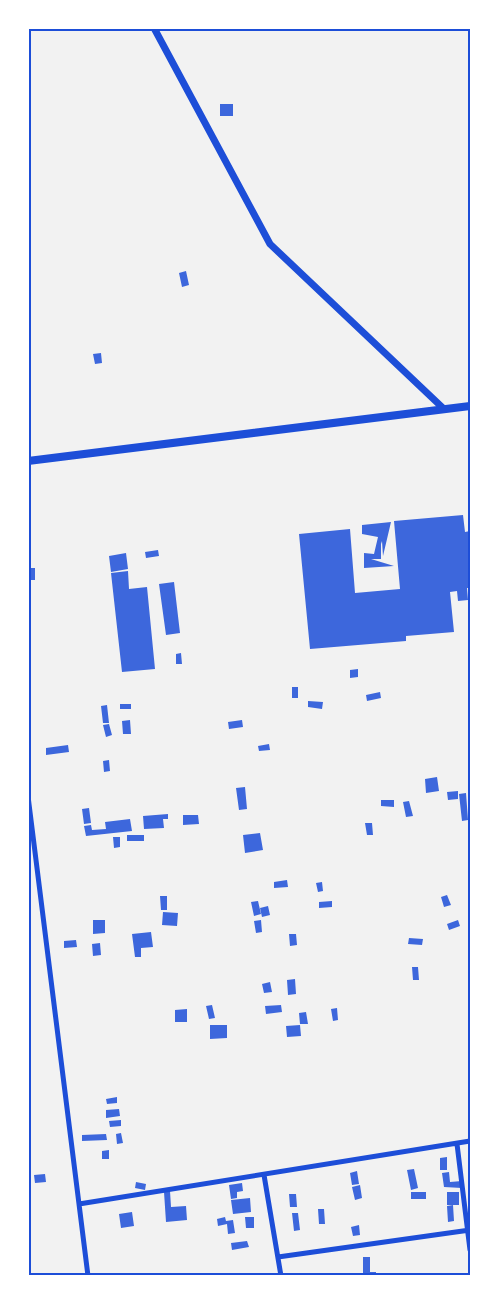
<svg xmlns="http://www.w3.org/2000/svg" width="499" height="1304" font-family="Signika,sans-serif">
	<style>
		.building { fill: #3d67dc }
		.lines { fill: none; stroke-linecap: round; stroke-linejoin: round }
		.minor { stroke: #1d4ed8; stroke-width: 5 }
		.tertiary { stroke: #1d4ed8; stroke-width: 7 }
		.trunk { stroke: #1d4ed8; stroke-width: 8 }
		.neatline { fill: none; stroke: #1d4ed8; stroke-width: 2 }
	</style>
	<rect width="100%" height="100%" fill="#f2f2f2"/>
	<path class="building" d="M220,104H233V116H220Z
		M186,271L189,285L182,287L179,273Z
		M101,353L102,363L95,364L93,354Z
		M463,515L465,532L470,531V588H467L468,600L458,601L457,591L450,592L454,632L406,636V641L310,649L299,534L350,529L355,593L400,589L394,521Z
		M391,522L383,556L382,541L381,544V559H371L394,566L364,568V553L374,554L378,537L362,534V525Z
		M158,550L159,556L146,558L145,552Z
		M126,553L128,569L111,572L109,556Z
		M28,568H35V580H28Z
		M128,571L129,589L147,587L155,669L122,672L111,573Z
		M174,582L180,633L166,635L159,584Z
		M181,653L182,664H176V654Z
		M358,669V677L350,678V670Z
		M292,687H298V698H292Z
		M380,692L381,698L367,701L366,695Z
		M308,701L323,702L322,709L308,707Z
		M120,704H131V709H120Z
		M107,705L109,723H103L101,706Z
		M130,720L131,734H123L122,721Z
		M242,720L243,727L229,729L228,722Z
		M109,724L112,735L106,737L103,725Z
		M269,744L270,750L259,751L258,746Z
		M68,745L69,752L46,755V748Z
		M109,760L110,771L104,772L103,761Z
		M437,777L439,791L426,793L425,779Z
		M245,787L247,809L239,810L236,788Z
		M458,791V799L448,800L447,792Z
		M466,793L468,820L462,821L459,794Z
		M381,800H394V807L381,806Z
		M409,801L413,816L406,817L403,802Z
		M89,808L91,823L84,824L82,809Z
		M168,814V819H163L164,828L144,829L143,816Z
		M183,815H198L199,824L183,825Z
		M130,819L132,831L86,836L84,826L91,825L92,830L106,829L105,822Z
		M365,823H372L373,835H367Z
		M260,833L263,850L245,853L243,835Z
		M127,835H144V841H127Z
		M113,837H120V847L114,848Z
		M287,880L288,887L274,888V882Z
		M322,882L323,891L318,892L316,883Z
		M447,895L451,905L444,907L441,897Z
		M160,896H167V910H161Z
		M258,901L261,914L254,916L251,902Z
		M332,901V907L319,908V902Z
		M268,906L270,915L262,917L260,908Z
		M163,912L178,913L177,926L162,925Z
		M93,920H105V933L93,934Z
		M261,920L262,932L256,933L254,921Z
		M458,920L460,926L449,930L447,924Z
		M151,932L153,947L141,948V957H135L132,934Z
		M289,934H296L297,945L290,946Z
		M409,938L423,939L422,945L408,944Z
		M76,940L77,947L64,948V941Z
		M100,943L101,955L93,956L92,944Z
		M412,967H418L419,980H413Z
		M295,979L296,994L288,995L287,980Z
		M270,982L272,992L264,993L262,984Z
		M212,1005L215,1018L209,1019L206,1006Z
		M281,1005L282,1012L266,1014L265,1006Z
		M337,1008L338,1020L333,1021L331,1009Z
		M187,1009V1022H175V1010Z
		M306,1012L308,1024H300L299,1013Z
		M210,1025H227V1038L210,1039Z
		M300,1025L301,1036L287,1037L286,1026Z
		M117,1097V1103L107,1104L106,1099Z
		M119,1109L120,1116L106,1118V1110Z
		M121,1120V1126L110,1127L109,1121Z
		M121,1133L123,1143L117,1144L116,1134Z
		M106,1134L107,1140L82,1141V1135Z
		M109,1150V1159H102V1151Z
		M447,1157V1170H440V1158Z
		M414,1169L418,1188L411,1190L407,1170Z
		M357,1171L359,1184L352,1185L350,1173Z
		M449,1172L450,1182L462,1181V1188L444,1187L442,1173Z
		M45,1174L46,1182L35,1183L34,1175Z
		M136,1182L146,1184L145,1190L135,1188Z
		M242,1183L243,1191L237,1192V1198L231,1199L229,1185Z
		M360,1185L362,1198L355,1200L352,1187Z
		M170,1191L171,1207L186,1206L187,1220L166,1222L164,1192Z
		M411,1192H426V1199H411Z
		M447,1192H459V1205H447Z
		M289,1194H296L297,1207H290Z
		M250,1198L251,1212L233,1214L231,1200Z
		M453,1205L454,1221L448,1222L447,1206Z
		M318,1209H324L325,1224H319Z
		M132,1212L134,1226L121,1228L119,1214Z
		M292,1213H298L300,1230L294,1231Z
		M225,1217L226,1221L233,1220L235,1233L228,1234L227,1224L218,1226L217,1219Z
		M245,1217H254V1228H246Z
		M359,1225L360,1235L353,1236L351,1227Z
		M247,1241L249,1247L232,1250L231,1243Z
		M363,1257H370V1272H376V1276H363Z"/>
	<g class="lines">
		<path class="minor" d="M28,796L88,1276
			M457,1144L470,1250
			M264,1175L281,1276
			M79,1204L470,1141
			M278,1257L470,1230"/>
		<path class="tertiary" d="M154,28L270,244L444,409"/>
		<path class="trunk" d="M28,461L470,406"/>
	</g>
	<rect width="499" height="1304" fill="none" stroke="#ffffff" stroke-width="60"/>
	<rect x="30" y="30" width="439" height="1244" class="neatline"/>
</svg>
